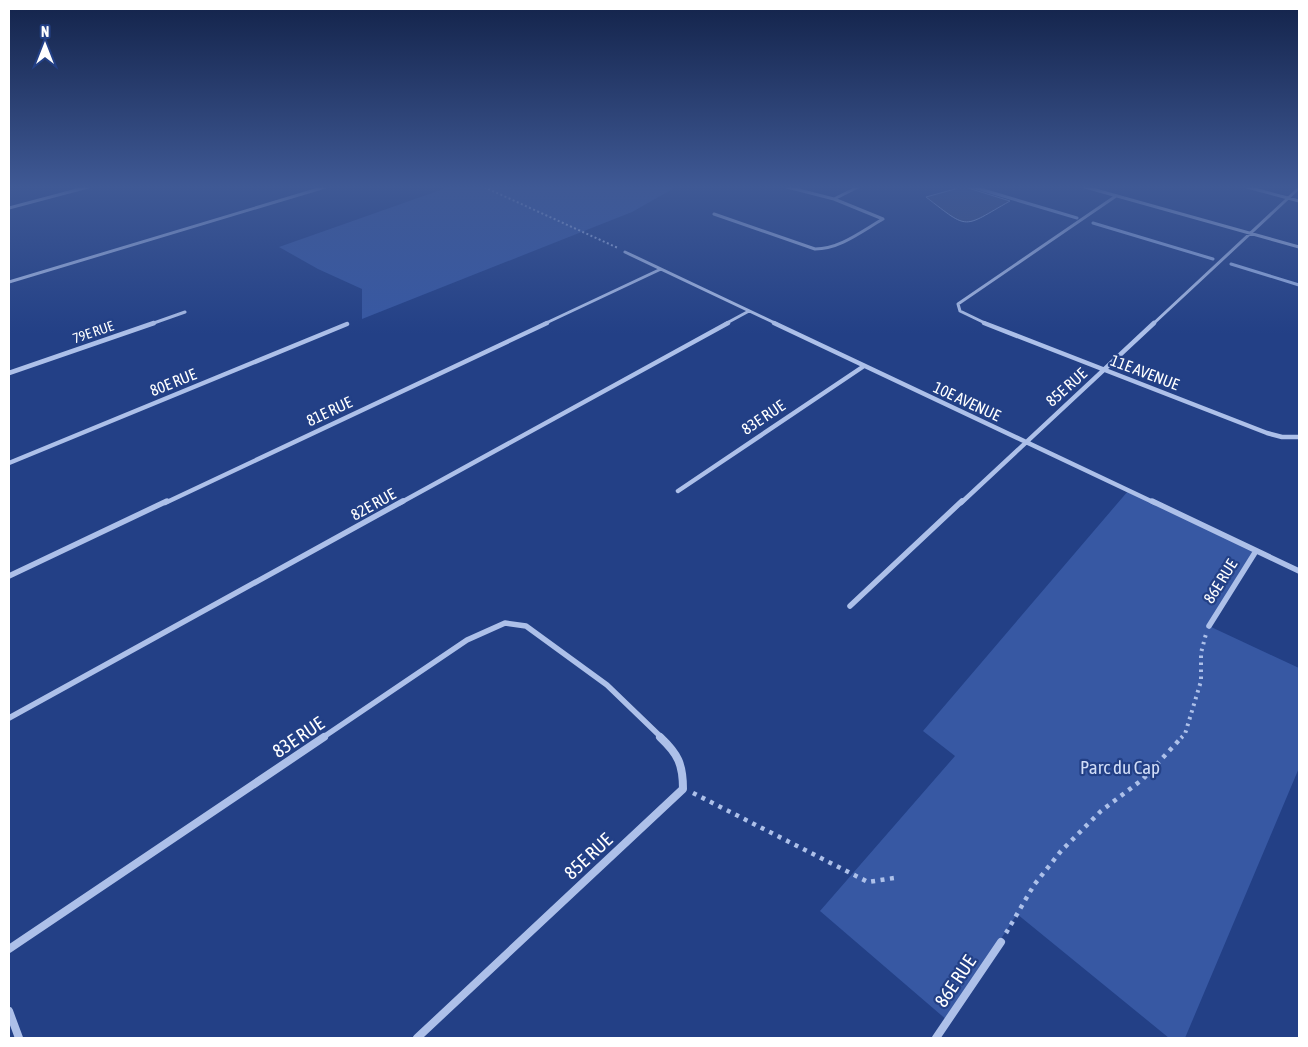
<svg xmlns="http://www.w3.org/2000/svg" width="1308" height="1047" font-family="'Asap Condensed',sans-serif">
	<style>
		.green { fill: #3758a3 }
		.water { fill: #3b5084; stroke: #a1b9ea }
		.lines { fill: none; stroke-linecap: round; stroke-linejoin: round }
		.stream { stroke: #a1b9ea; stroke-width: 3 }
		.path-far2 { stroke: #adc0e9; stroke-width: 2; stroke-dasharray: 2 2.5; stroke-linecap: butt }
		.path-far1 { stroke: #adc0e9; stroke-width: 4; stroke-dasharray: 2.5 4.5; stroke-linecap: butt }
		.path { stroke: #adc0e9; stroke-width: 4.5; stroke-dasharray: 4 5.5; stroke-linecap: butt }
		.street-far3 { stroke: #adc0e9; stroke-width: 3 }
		.street-far2 { stroke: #adc0e9; stroke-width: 4.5 }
		.street-far1 { stroke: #adc0e9; stroke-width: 5.5 }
		.street { stroke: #adc0e9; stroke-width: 8 }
		.labels { text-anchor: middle; stroke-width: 4.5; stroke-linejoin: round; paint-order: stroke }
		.far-street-label { font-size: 14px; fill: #fff; stroke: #234086 }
		.street-label { font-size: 16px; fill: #fff; stroke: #234086 }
		.near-street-label { font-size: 19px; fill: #fff; stroke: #234086 }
		.near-park-label { font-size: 19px; fill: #d1ddf7; stroke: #234086 }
	</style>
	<rect width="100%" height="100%" fill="#234086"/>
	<path class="green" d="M449,187H676L632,212L362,319V289L318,269L279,247Z
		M1128,491L1256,551L1209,626L1299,668V768L1185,1038H1169L1017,914L948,1021L820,911L955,756L923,731Z"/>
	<path class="water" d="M953,187H965L1010,201C962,228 970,231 926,197L955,189Z"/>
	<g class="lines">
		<path class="stream" d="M973,187L1077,218
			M1093,223L1213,259
			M1231,264L1299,285"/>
		<path class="path-far2" d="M484,187L618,248"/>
		<path class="path-far1" d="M1181,738L1185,734L1201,681V653L1206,634"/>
		<path class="path" d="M693,793L868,882L894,878
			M1006,933L1034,885L1061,851L1101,811L1143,779L1182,737"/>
		<path class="street-far3" d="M1085,187L1299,247
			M1247,187L1299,201
			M834,199L858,187
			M9,208L88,187
			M714,214L815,249C840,249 862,231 883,219L834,199L787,187
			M625,252L777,324
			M9,282L325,187
			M151,324L185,312
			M544,324L661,269
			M725,324L749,311
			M987,324L960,311L958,304L1116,196
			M1153,324L1299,188"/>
		<path class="street-far2" d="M774,323L1155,503
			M984,323L1267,433L1282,437H1299
			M9,373L154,323
			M9,463L347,324
			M678,491L864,366
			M165,503L547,323
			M400,503L728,323
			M961,503L1154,323"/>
		<path class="street-far1" d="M1152,501L1299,571
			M9,576L167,501
			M850,606L962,501
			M1209,626L1256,551
			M9,718L403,501
			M322,738L467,640L505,623L526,626L607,685L662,738"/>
		<path class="street" d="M9,949L324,737
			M9,1011L19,1038
			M417,1038L683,789C683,764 678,754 660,737
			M936,1038L1001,942"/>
	</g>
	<linearGradient id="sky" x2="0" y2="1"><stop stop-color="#13234a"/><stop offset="0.56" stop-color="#3f5995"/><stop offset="1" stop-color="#3f5995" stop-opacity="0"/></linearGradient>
	<rect width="1308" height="334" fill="url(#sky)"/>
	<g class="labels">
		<g class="far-street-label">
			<text transform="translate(93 332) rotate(-19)" y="5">79E RUE</text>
		</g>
		<g class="street-label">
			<text transform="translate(1145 372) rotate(21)" y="6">11E AVENUE</text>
			<text transform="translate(173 382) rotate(-22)" y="6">80E RUE</text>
			<text transform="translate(1066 387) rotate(-42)" y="6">85E RUE</text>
			<text transform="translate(967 401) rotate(25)" y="6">10E AVENUE</text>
			<text transform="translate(329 411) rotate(-25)" y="6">81E RUE</text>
			<text transform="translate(763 417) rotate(-34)" y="6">83E RUE</text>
			<text transform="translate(373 504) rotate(-29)" y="6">82E RUE</text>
			<text transform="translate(1220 581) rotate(-58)" y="6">86E RUE</text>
		</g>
		<g class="near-street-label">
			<text transform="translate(298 737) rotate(-34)" y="7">83E RUE</text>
			<text transform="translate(588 856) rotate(-43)" y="7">85E RUE</text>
			<text transform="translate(955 981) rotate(-56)" y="7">86E RUE</text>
		</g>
		<g class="near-park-label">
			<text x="1120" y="774">Parc du Cap</text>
		</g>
	</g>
	<rect width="1308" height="1047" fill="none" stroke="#ffffff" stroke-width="20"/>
	<g transform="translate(45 45)" stroke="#234086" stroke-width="4" paint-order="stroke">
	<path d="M0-4L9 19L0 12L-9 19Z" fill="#ffffff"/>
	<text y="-8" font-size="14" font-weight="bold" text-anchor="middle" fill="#ffffff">N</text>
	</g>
</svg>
